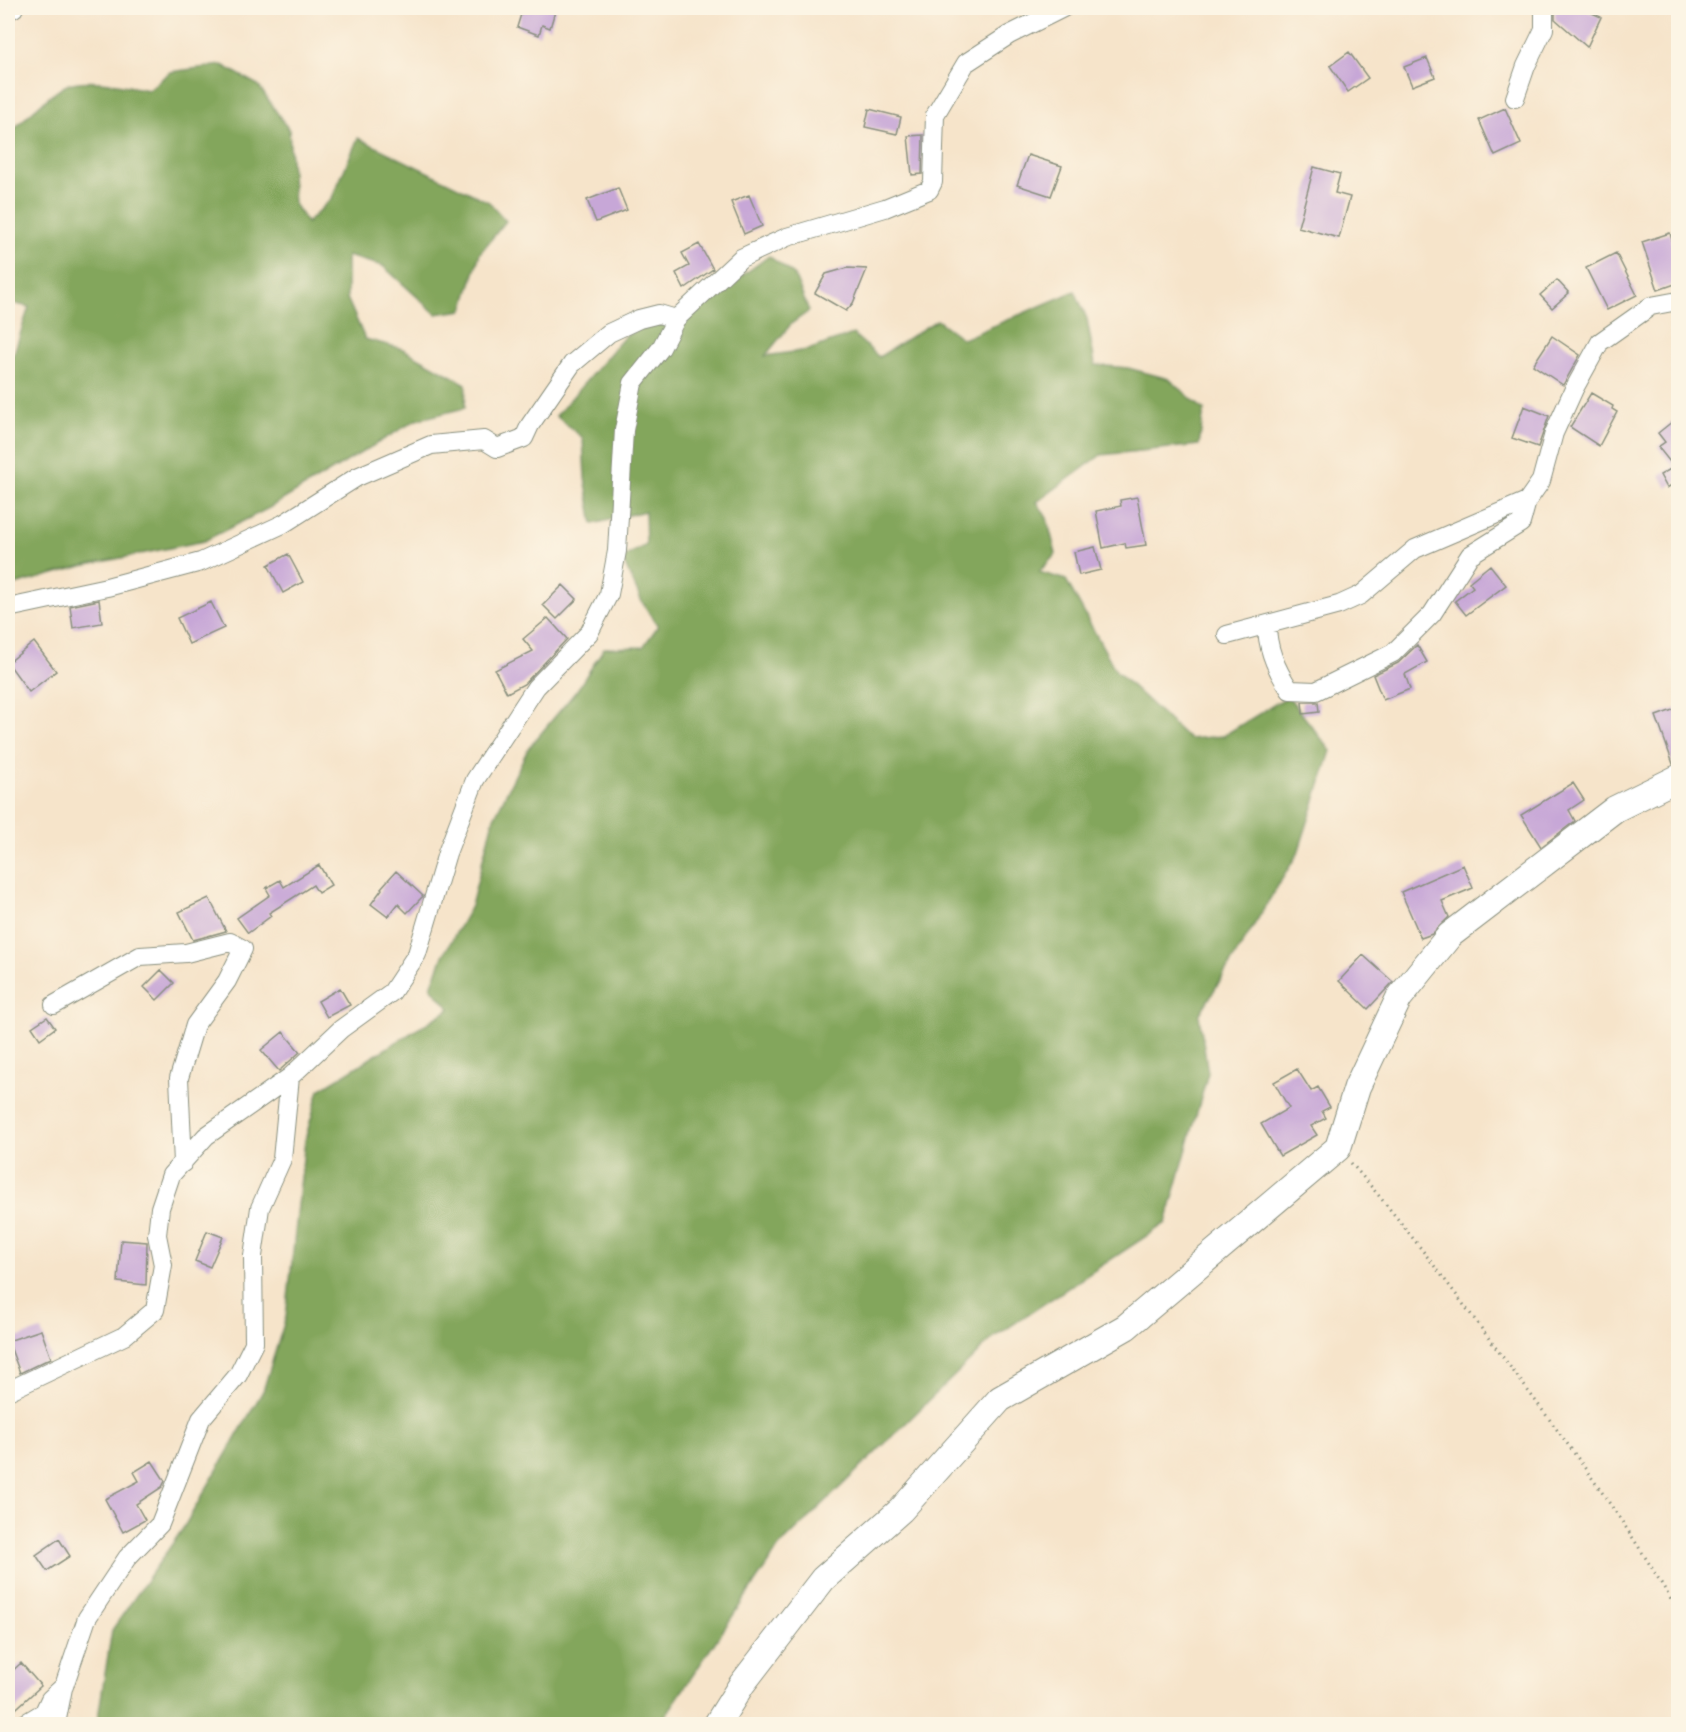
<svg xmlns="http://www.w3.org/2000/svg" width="1686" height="1732" font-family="Caveat,sans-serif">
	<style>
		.forest { fill: #83a65b; stroke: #517248; stroke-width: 1.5 }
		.building { fill: #c7a7d7 }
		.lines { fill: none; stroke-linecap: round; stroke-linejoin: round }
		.street-casing { stroke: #8a907f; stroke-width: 20 }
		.secondary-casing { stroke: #8a907f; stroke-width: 28 }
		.path { stroke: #8a907f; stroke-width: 3; stroke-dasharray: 1.5 4.5; stroke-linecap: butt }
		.street { stroke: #fff; stroke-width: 18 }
		.secondary { stroke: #fff; stroke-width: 26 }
	</style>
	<rect width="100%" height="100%" fill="#fcf5e5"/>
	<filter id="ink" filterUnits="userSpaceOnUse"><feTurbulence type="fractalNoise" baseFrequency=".0167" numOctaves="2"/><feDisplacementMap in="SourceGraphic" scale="12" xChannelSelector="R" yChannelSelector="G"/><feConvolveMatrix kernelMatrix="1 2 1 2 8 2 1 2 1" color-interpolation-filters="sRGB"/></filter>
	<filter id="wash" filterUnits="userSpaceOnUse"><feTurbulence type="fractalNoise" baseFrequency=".008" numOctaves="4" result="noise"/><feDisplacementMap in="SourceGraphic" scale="24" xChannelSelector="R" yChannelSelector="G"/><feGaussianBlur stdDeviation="1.35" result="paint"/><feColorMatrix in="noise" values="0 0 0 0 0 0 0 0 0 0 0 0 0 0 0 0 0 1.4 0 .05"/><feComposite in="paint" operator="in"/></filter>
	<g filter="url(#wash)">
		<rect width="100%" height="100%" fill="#f6e4ca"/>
		<path class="forest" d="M222,65L258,85L289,130L294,204L307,223L332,198L358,138L489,202L506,221L480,253L463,310L436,314L383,266L347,256V298L365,339L403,349L466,384L465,408L416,420L269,508L204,541L82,566L8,587V365L15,350L29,307L8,302V135C22,121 51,92 69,84C87,77 129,86 148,90L170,72Z
			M769,256L794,275L809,311L791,324L765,356L808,350L853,334L879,357L937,320L963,339L1075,291L1087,319L1095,365L1128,368L1169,379L1204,410L1199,445L1101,455L1037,502L1047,518L1056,554L1039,572L1066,580L1116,671L1189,739L1223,736L1288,696L1331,751L1298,853L1199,1015L1208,1073L1166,1223L994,1337L779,1547L660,1724H97L112,1630L184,1527L263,1391L286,1317L305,1140L319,1090L450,1009L431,987L443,956L471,906L493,820L528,749L577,690L604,648L643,647L658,626L642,602L622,558L646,545L645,511L593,524L585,478L583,438L556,416L625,336L655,320L676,333L690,314Z"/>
		<g id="blocks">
			<path class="building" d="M523,8H556L550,28L542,25L539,35L517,27Z
				M1555,8H1581L1601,17L1587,47L1555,19Z
				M1349,52L1368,78L1348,92L1330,66Z
				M1427,58L1435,77L1412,86L1404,67Z
				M1505,108L1521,144L1495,156L1479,120Z
				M869,109L901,117L897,134L865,127Z
				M923,135L922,174L912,175L908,136Z
				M1028,155L1062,166L1051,196L1017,185Z
				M1314,167L1340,174L1335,193L1350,197L1339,238L1298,227Z
				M618,188L627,210L596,222L587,200Z
				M749,195L762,226L744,234L731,202Z
				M1670,233L1678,260V283L1658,290L1642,242Z
				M699,244L713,269L684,289L676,273L689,266L682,253Z
				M1616,253L1637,295L1607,310L1586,268Z
				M847,268L867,269L853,303L846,311L815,293L826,274Z
				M1557,280L1569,293L1552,308L1540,295Z
				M1552,336L1580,355L1563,385L1533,365Z
				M1591,393L1613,406L1612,409L1617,412L1599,446L1570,427Z
				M1524,406L1549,416L1538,447L1512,438Z
				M1678,417V481L1667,488L1660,475L1674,467L1658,447L1665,442L1658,433Z
				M1137,497L1146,545L1126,548L1125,543L1103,548L1096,511L1121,506L1120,500Z
				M1095,547L1101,570L1079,575L1074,552Z
				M288,554L303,582L283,593L268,565Z
				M1490,565L1506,585L1466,615L1455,601L1473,587L1469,582Z
				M563,585L577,599L557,619L543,605Z
				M99,600L102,623L73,628L70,606Z
				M211,602L224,628L189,644L177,618Z
				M548,618L567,639L524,684L507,693L495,670L533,651L523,639Z
				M34,642L56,671L29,692L8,663Z
				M1417,645L1427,662L1405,674L1410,689L1383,700L1373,675L1398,663Z
				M1302,702H1318L1319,712L1303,714Z
				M1678,708V763L1673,764L1656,716Z
				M1573,783L1584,800L1569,810L1575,821L1541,847L1521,815Z
				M319,865L331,885L318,893L313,885L269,913L271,916L248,933L237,918L270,895L266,888L280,880L284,887Z
				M1463,865L1473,888L1442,901L1449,917L1432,934L1421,938L1401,892Z
				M396,871L423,896L407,913L398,904L388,917L371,904L382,889L381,888Z
				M209,898L226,931L193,940L179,912Z
				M1363,955L1393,982L1368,1009L1339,981Z
				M161,970L174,983L157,1000L144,987Z
				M340,988L350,1005L327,1017L318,1001Z
				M47,1017L55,1028L40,1039L32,1027Z
				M283,1032L300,1052L279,1071L261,1050Z
				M1297,1069L1311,1091L1318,1087L1330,1107L1322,1111L1326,1118L1311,1126L1317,1135L1280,1156L1261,1124L1289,1108L1274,1082Z
				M207,1231L223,1237L210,1267L195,1261Z
				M121,1240L147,1242L146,1285L118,1282Z
				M41,1330L51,1358L20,1373L8,1341Z
				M152,1461L165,1481L162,1487L136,1504L145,1520L123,1532L105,1499L139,1481L134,1472Z
				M59,1539L70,1556L47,1571L36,1555Z
				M21,1663L41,1686L8,1716V1675Z"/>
		</g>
	</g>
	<g filter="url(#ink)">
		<use href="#blocks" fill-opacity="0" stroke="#8a907f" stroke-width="1.5"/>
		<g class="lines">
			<defs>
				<path id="street" d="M8,11L14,8
					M1515,98L1526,66L1544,29V8
					M8,608L107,587L201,562L283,524L357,477L431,445L484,440L497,448L524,438L530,425L572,364L609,333L639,319L659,314L676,319
					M1267,625C1267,649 1277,671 1290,690L1316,691L1393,653L1432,614L1470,555L1521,523L1527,501
					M1227,635L1339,605L1361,595L1415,549L1527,501L1541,481L1554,433L1574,389L1600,342L1651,306L1678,301
					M54,1005L140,956L186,953L230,942L243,949L227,981L195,1025L179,1078L183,1163
					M8,1391L124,1336L155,1310L163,1265L157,1235L160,1208L171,1175L206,1136L290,1077
					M24,1724L44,1712L50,1699L64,1686L87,1618L127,1558L160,1524L201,1419L238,1375L254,1343L253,1256L260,1208L282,1159L290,1077L341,1029L392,992L417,954L447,853L475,780L536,687L589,633L609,594L617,551L624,430L633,383L661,348L676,319L741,258L787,237L885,208L929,190L933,182L935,115L966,63L1009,35L1063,8
					M56,1724L63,1688"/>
				<path id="secondary" d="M717,1724L742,1684L823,1579L901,1510L1000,1399L1126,1327L1338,1148L1357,1087L1399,998L1450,935L1615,809L1678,778"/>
			</defs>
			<use href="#street" class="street-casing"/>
			<use href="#secondary" class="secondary-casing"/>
			<path class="path" d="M1351,1163C1407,1227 1457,1296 1508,1364C1568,1444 1629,1525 1678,1612"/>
			<use href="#street" class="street"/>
			<use href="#secondary" class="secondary"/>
		</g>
	</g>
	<rect width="1686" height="1732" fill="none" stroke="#fcf5e5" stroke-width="30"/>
</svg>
